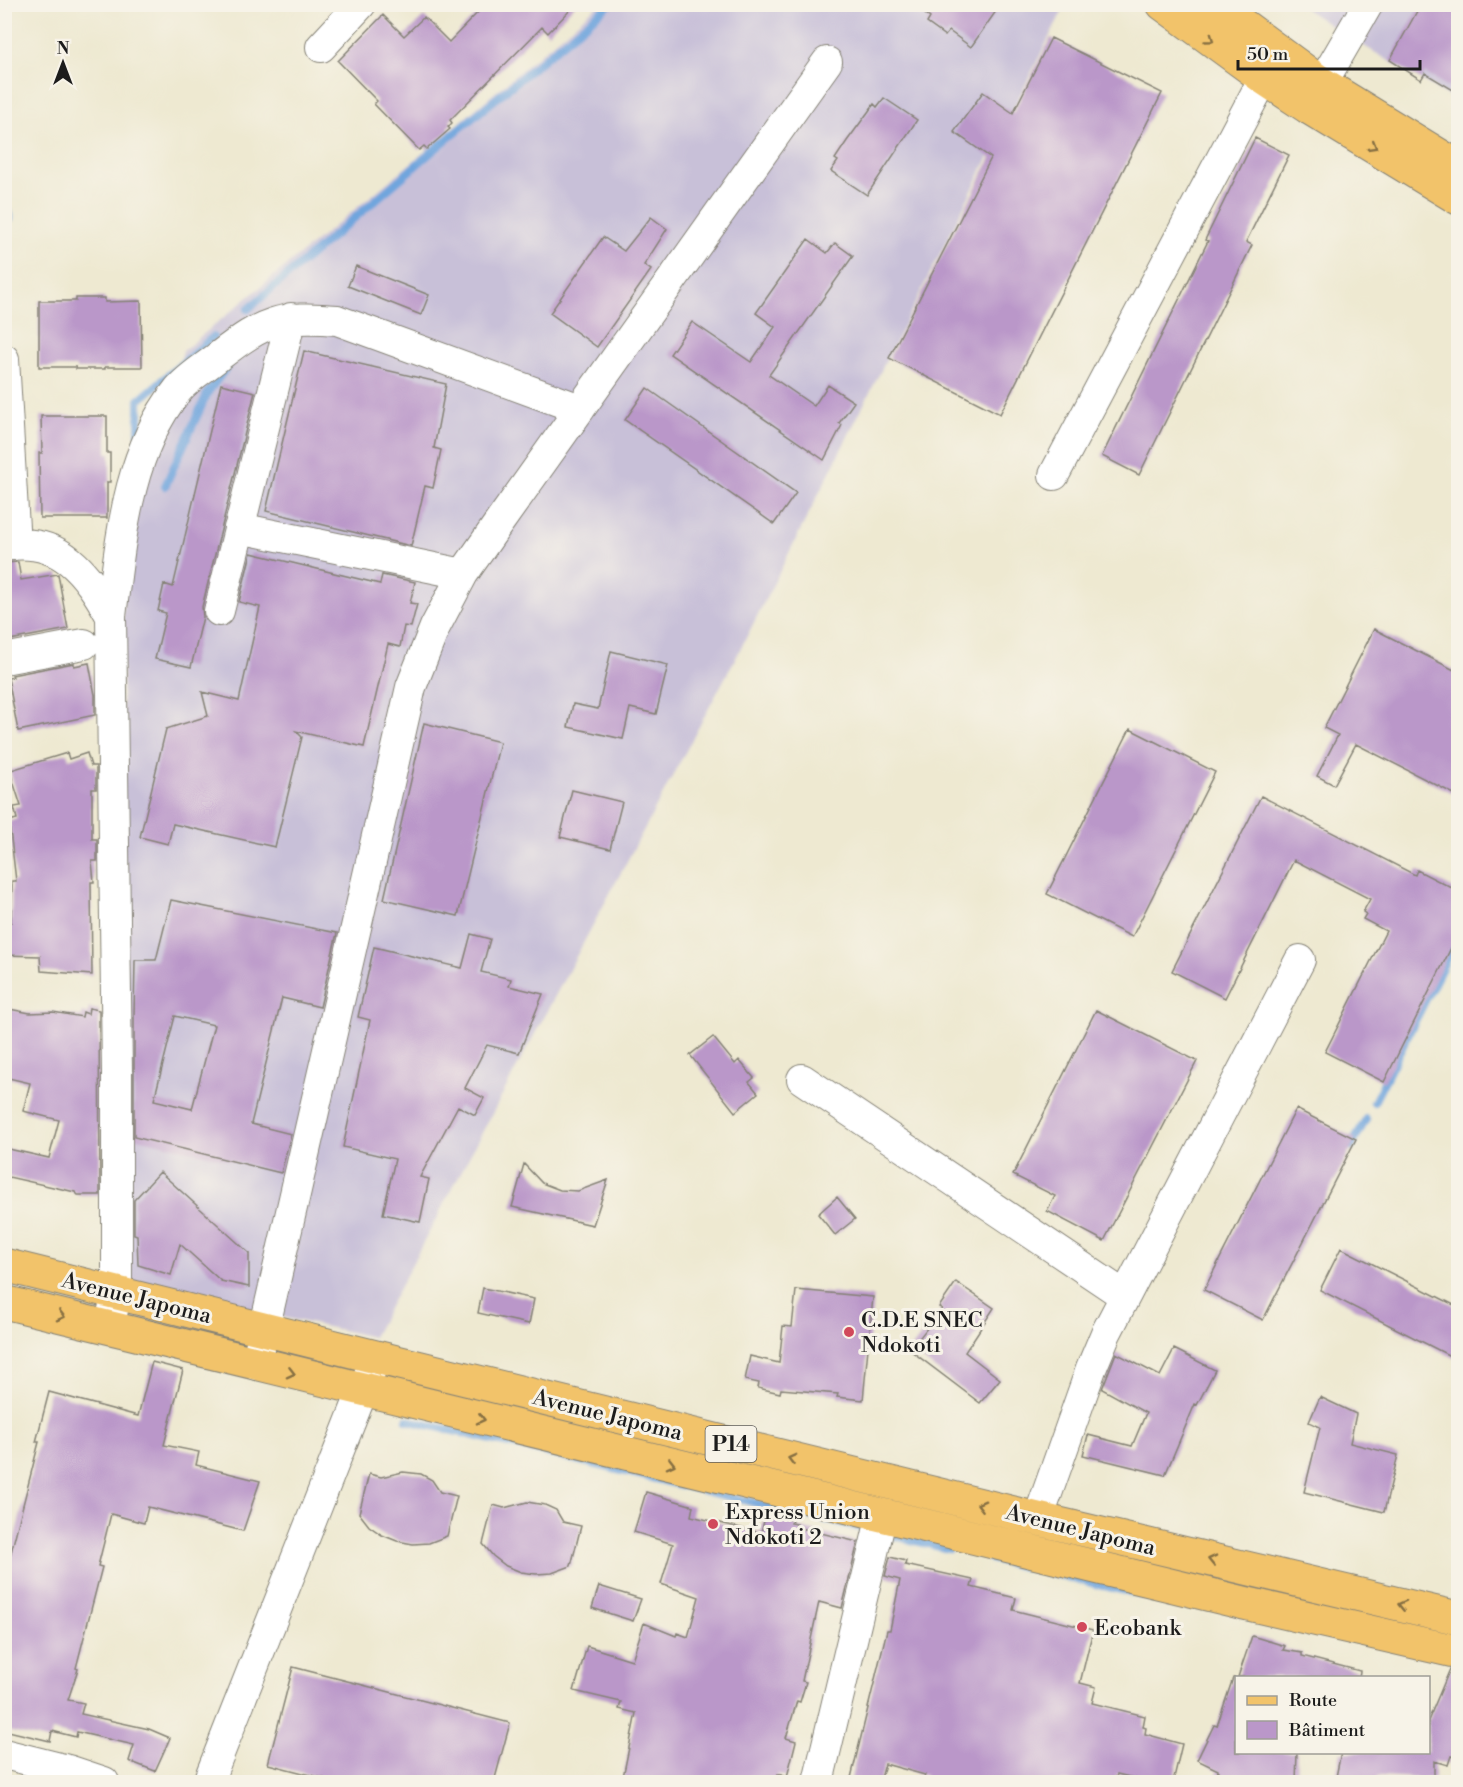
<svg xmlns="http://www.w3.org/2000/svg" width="1463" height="1787" font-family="'Libre Bodoni',serif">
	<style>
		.industrial { fill: #c8c0d8 }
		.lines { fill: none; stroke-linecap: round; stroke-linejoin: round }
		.stream { stroke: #70a5dd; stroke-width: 8 }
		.building { fill: #ba97c9; fill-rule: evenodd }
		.minor-casing { stroke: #858276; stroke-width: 32 }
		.major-casing { stroke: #858276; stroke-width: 35 }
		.minor { stroke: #fff; stroke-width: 30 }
		.major { stroke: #f2c36a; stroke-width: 33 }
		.oneway { stroke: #877043 }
		.poi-dot { fill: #d1495b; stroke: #f7f3e8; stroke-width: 2 }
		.labels { text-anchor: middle; stroke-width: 6; stroke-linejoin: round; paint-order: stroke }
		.shield { fill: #f7f3e8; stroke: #5e5c59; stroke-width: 1.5 }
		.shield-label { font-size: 21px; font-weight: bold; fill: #1c1c1c }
		.street-label { font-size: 22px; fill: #1c1c1c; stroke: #f7f3e8 }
		.poi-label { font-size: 22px; fill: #1c1c1c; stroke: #f7f3e8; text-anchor: start }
	</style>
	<rect width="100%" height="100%" fill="#f7f3e8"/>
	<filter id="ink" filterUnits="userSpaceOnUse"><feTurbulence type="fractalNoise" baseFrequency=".0167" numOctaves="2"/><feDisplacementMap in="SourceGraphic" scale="12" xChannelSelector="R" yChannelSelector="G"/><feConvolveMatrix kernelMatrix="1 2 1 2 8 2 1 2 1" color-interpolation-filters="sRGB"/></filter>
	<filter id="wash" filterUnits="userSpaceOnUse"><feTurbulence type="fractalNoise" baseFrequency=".008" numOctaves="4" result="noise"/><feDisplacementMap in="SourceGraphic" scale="24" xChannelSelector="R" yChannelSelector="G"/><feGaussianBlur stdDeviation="1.35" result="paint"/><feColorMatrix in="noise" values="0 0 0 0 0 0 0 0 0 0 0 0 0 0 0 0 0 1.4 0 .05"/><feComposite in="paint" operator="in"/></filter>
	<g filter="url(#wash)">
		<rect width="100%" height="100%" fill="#eee9d1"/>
		<path class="industrial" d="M1062,4L1065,6L742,646L373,1337L116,1281L124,543L183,351L446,134L598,5Z
			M1299,5H1458V102L1344,34Z"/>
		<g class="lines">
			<path class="stream" d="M4,202L10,219
				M248,309L434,150L610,4
				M139,433V400L213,337
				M165,486L208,392L226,368
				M1374,1102L1458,936
				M1351,1147L1366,1119
				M407,1420L870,1530
				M883,1533L949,1549
				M991,1559L1176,1603"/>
		</g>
		<g id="blocks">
			<path class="building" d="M486,4H576L548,33L542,27L450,120L452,123L448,127L450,129L427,149L424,146L419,150L374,104L377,101L338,61L383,15L404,36L424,17L449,42Z
				M912,4H1001L971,47L949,31L945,36L927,23L930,18Z
				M1421,4H1458V93L1425,73L1421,80L1390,60Z
				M1051,38L1162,93L1000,414L889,358L991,158L954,132L983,92L1013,113Z
				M884,98L917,120L867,195L831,171L838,161L835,159L847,141L874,104L877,107Z
				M1255,138L1289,155L1246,242L1252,245L1139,475L1102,456L1208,241L1205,240Z
				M651,217L667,229L644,265L651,270L597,347L550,313L603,237L624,251Z
				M808,239L827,253L835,243L853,256L769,375L814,406L828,385L854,402L839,423L842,425L824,460L670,354L692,322L751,362L775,327L756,313Z
				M356,266L429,295L421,315L348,286Z
				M76,298H105V302L141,301L142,367H105V369H76V367H39V301H76Z
				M304,351L446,384L434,448L441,450L433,488L425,486L411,546L266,511Z
				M221,384L255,392L202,607L203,617L191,667L155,659L166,613L158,611L164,584L173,587Z
				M647,388L796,493L774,524L625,420Z
				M41,416H107V453H110V482H107V518H40L39,453H42Z
				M251,553L380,584L382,575L415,582L410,603L417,604L411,627L404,626L400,647L388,644L364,747L296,731L302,737L275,847L173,824L168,844L140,837L166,729L208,716L202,692L239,701L260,607L239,602Z
				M18,562L21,580L58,574L68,629L4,641V563Z
				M1374,629L1458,672V796L1356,744L1334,785L1317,776L1338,735L1324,728Z
				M611,651L668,665L656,714L630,708L623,739L568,727L573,704L598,709Z
				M74,663V666L89,663L95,695V715L18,731L8,678L13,677L12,675Z
				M424,723L500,742L458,916L384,899Z
				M1130,729L1215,772L1132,937L1047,894Z
				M67,753L69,759L87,753L91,766H96V789H92V839H97V861H92L94,882H91L92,975L41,971L40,956L4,955V922H11L12,881H16L9,821L17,819L14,807L21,806L10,772L11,770Z
				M572,790L622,802L610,849L560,837Z
				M1261,796L1415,875L1417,870L1458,891V934L1384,1082L1325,1052L1386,931L1363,919L1366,914L1363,912L1370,899L1294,860L1225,998L1172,971Z
				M171,900L337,933L320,1007L282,998L251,1124L291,1134L281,1173L134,1137V1015L135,960H156ZM175,1016L214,1025L192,1109L154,1100Z
				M471,934L490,939L481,972L511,979L509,986L543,994L519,1053L487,1045L465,1088L484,1098L475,1115L458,1106L420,1177L429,1179L420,1222L383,1214L395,1159L343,1147L370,1020L358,1017L374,947L462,968Z
				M4,1008L30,1013L53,1012L82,1017L83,1012L88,1014L89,1008L99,1010L100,1195H78L75,1192L4,1176V1148L49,1158L59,1120L23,1111L30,1083L4,1077Z
				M1096,1010L1197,1061L1104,1241L1047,1211L1055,1196L1013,1175Z
				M713,1037L735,1064L739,1060L754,1078L749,1082L758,1093L735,1112L690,1055Z
				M1296,1109L1356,1139L1263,1320L1204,1290Z
				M524,1164L542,1183L560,1190L578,1191L608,1180L593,1225L512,1207Z
				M160,1172L249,1253V1287L221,1281L180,1244L171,1275L138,1265L137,1235L134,1234V1200Z
				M837,1197L855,1219L835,1235L818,1214Z
				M1341,1248L1458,1307V1360L1320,1290Z
				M956,1282L994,1308L965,1352L1000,1379L980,1403L910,1350L942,1309L939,1307Z
				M483,1288L534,1299L529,1324L478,1313Z
				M796,1290L873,1297L863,1400L837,1397L838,1394L781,1389L780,1393L758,1388L759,1383L745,1380L750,1356L779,1363L783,1326L792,1327Z
				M1174,1349L1215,1370L1197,1405L1195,1404L1165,1475L1083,1455L1088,1435L1132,1446L1146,1413L1102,1389L1116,1353L1160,1376Z
				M152,1362L183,1370L164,1445L199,1452L196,1465L260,1481L243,1531L148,1507L144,1523L111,1514L98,1566L102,1567L76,1668L78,1669L68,1700L84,1703L81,1714L149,1729L170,1738L155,1771L129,1761L134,1745L77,1732L76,1737L52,1731L50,1741L4,1730V1580L39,1442H36L49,1392L138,1416Z
				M1320,1397L1356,1414L1350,1443L1398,1455L1384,1512L1304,1492L1320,1427L1309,1422Z
				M403,1472L421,1474L432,1480L440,1492L457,1496L447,1536L429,1543L413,1544L397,1541L382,1535L369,1526L359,1513L369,1474L381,1477Z
				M646,1492L690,1505L693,1506L691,1516L761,1533L765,1517L767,1518L768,1514L792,1520L791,1523L797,1524L796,1527L858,1542L842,1608L819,1602L802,1681L806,1682L800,1702L797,1701L786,1738L796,1741L787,1777L778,1774L776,1782H622L636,1713L619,1709L621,1702L574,1691L587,1646L632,1660L644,1623L676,1636L677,1633L688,1637L699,1597L661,1584L673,1544L634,1532Z
				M527,1502L545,1505L556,1510L563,1522L581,1526L571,1566L552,1573L536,1574L521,1572L506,1566L493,1556L483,1544L493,1505L504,1508Z
				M890,1557L906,1561L905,1565L973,1580L971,1587L1016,1598L1013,1610L1093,1630L1080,1683L1096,1687L1092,1703L1145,1716L1143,1727L1146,1728L1145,1734L1182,1744L1173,1782H1150L1117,1774L1115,1782H923L925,1775L885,1764L880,1782H850L877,1671L887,1630H890L900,1580L885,1576Z
				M599,1586L641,1599L633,1621L592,1608Z
				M1252,1636L1285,1646L1283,1650L1302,1653V1656L1360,1671L1359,1677H1238Z
				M293,1667L510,1723L494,1782H338L268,1764Z
				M1450,1669L1458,1670V1758L1451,1756L1448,1765L1434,1761V1779L1377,1776L1376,1782H1335L1341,1752H1428V1721Z
				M1233,1678H1236V1752H1297L1296,1782H1216L1218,1770L1197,1760L1214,1725L1217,1726Z"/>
		</g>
	</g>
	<g filter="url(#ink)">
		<use href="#blocks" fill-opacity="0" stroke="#858276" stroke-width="1.5"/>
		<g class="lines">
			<defs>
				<path id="minor" d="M321,47L361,4
					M1310,104L1368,4
					M4,359L15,545
					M1054,475L1264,78
					M239,528L463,574
					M4,546C61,536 86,572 111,616L117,1072V1292L109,1328
					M219,611L291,318
					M111,616C121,539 127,454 177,391C188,377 206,367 219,356C264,321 280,315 337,320L580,409
					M4,659L84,644
					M802,1079L1125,1296
					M256,1365L411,687L435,627L463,574L498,524L827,62
					M1038,1519L1091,1369L1106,1333L1300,960
					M4,1754L68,1770L104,1782
					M208,1782L372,1367
					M818,1782L882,1515"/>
				<path id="major" d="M1163,4L1264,78L1308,107L1458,198
					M1214,4L1321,83L1458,167
					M4,1265L376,1357L1038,1519L1458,1618
					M4,1302L1244,1603L1458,1652"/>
			</defs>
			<use href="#minor" class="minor-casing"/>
			<use href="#major" class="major-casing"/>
			<use href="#minor" class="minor"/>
			<use href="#major" class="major"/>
		</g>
		<defs><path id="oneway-chevron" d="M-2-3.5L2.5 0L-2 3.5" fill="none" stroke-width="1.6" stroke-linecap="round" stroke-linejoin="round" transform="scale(1.5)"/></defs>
		<g class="oneway">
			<use href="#oneway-chevron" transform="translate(1210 39) rotate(36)"/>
			<use href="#oneway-chevron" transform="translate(1373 146) rotate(31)"/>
			<use href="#oneway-chevron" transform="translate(61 1316) rotate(14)"/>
			<use href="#oneway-chevron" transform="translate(291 1373) rotate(14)"/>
			<use href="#oneway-chevron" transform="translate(481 1419) rotate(13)"/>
			<use href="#oneway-chevron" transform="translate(792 1459) rotate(-166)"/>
			<use href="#oneway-chevron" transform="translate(671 1464) rotate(14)"/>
			<use href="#oneway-chevron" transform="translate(981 1505) rotate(-166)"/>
			<use href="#oneway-chevron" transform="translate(1212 1560) rotate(-167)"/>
			<use href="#oneway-chevron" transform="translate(1402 1605) rotate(-167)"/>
		</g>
	</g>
	<g class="poi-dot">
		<circle cx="849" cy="1332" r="6"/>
		<circle cx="713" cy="1524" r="6"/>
		<circle cx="1082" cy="1627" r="6"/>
	</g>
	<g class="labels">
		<rect class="shield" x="705.5" y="1426" width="51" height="36" rx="4.5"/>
		<g class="shield-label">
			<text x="731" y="1451">P14</text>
		</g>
		<g class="street-label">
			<text transform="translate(137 1297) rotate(14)" y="8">Avenue Japoma</text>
			<text transform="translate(608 1414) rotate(14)" y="8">Avenue Japoma</text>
			<text transform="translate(1081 1529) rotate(14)" y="8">Avenue Japoma</text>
		</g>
		<g class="poi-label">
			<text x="861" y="1327">C.D.E SNEC<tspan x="861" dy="25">Ndokoti</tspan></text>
			<text x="725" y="1519">Express Union<tspan x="725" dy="25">Ndokoti 2</tspan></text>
			<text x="1094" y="1635">Ecobank</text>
		</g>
	</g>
	<rect width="1463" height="1787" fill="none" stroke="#f7f3e8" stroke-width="24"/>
	<rect x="1235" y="1676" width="195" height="78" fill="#f7f3e8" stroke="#9f9d96" stroke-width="1.5"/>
	<rect x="1247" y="1696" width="30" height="9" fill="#f2c36a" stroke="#9f9d96" stroke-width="1.5"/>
	<text x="1289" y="1706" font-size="18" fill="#1c1c1c">Route</text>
	<rect x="1247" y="1721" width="30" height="18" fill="#ba97c9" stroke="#9f9d96" stroke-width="1.5"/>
	<text x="1289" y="1736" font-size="18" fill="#1c1c1c">Bâtiment</text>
	<g transform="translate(63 63)" stroke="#f7f3e8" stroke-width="4.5" paint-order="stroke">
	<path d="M0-4.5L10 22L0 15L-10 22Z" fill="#1c1c1c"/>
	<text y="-9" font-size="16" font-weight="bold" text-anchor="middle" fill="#1c1c1c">N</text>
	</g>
	<path d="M1238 60v9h182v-9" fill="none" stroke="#1c1c1c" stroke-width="3"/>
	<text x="1247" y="60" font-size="18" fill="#1c1c1c" stroke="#f7f3e8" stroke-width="4.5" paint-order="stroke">50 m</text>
</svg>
